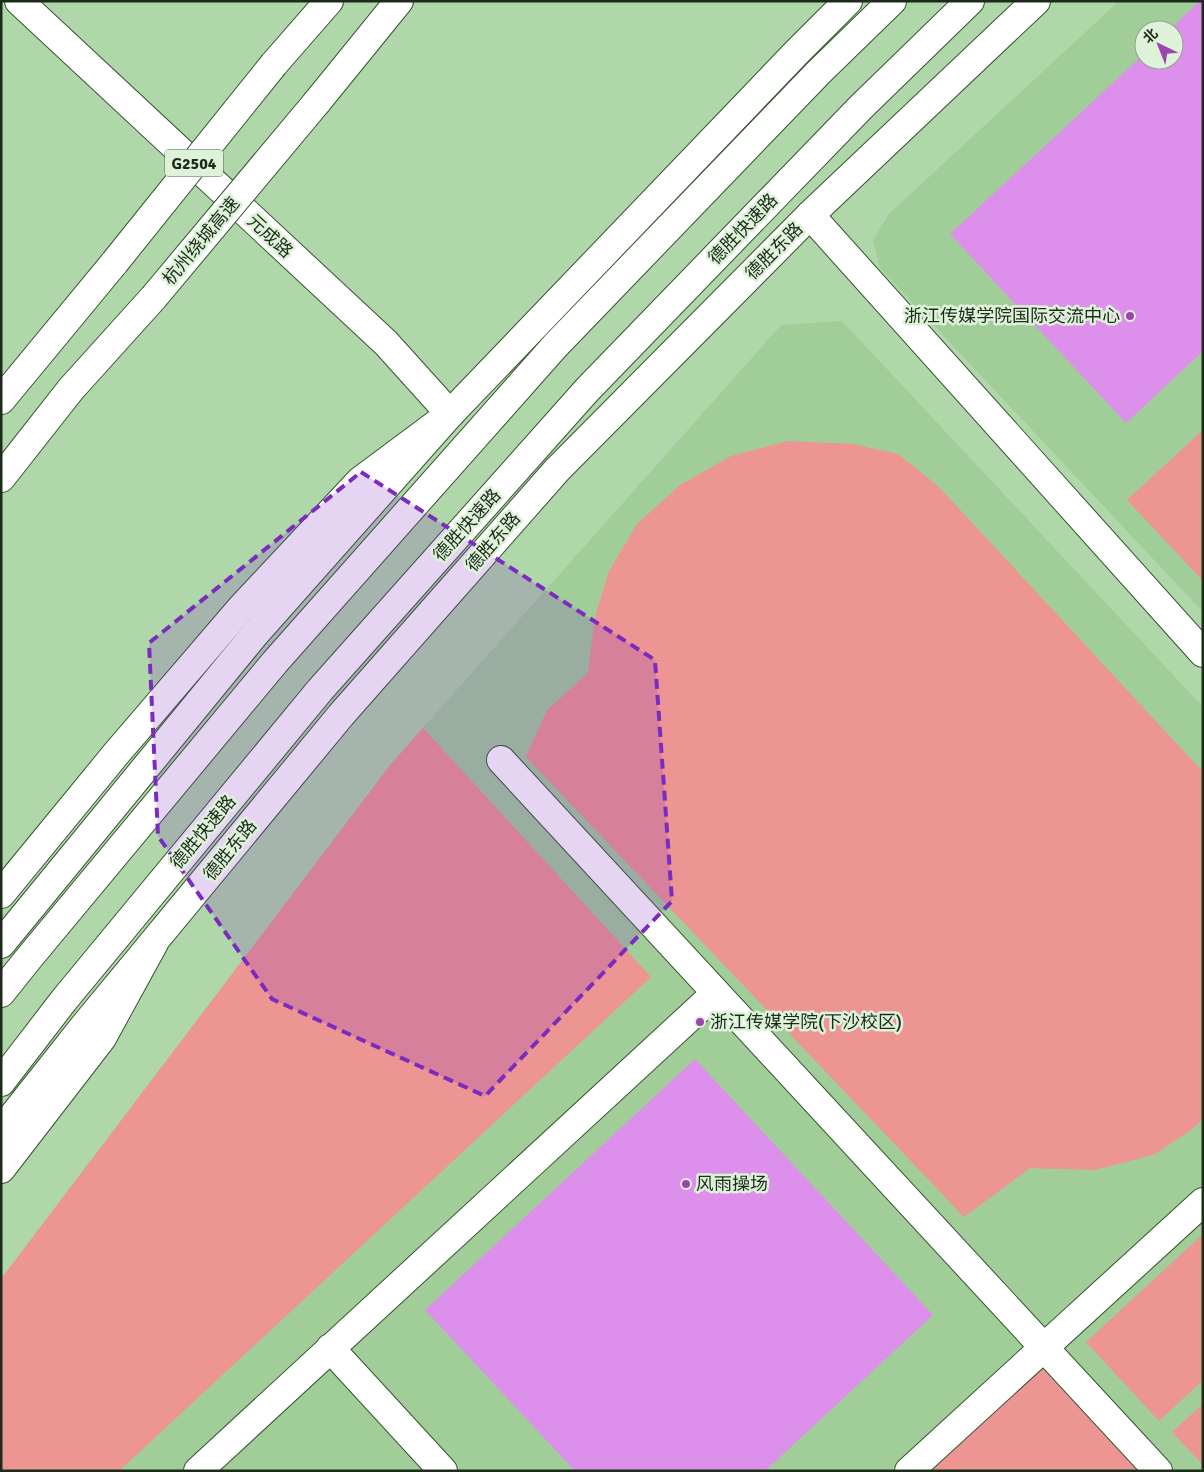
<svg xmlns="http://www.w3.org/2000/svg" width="1204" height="1472" font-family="Signika,'Noto Sans SC',sans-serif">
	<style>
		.built { fill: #a1cd99; fill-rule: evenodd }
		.green { fill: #ed9593 }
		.building { fill: #dc90eb }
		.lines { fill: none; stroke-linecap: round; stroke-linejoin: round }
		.minor-casing { stroke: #33552d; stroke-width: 30 }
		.primary-casing { stroke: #33552d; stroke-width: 30 }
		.trunk-casing { stroke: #33552d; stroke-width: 30 }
		.motorway-casing { stroke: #33552d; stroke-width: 30 }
		.minor { stroke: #fff; stroke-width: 28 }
		.primary { stroke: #fff; stroke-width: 28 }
		.trunk { stroke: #fff; stroke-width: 28 }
		.motorway { stroke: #fff; stroke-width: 28 }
		.motorway-bridge-casing { stroke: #33552d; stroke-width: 30; stroke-linecap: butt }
		.motorway-bridge { stroke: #fff; stroke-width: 28 }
		.marked { fill: #7b2cbf; fill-opacity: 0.2; stroke: #7b2cbf; stroke-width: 4; stroke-dasharray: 10 6; stroke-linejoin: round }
		.poi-dot { fill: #9e44b0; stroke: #def2da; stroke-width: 2 }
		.labels { text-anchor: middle; stroke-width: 5; stroke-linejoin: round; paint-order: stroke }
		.shield { fill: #def2da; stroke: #576754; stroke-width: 1 }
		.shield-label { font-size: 16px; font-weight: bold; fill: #1d2c1a }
		.street-label { font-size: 18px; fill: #1d2c1a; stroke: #def2da }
		.poi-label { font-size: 18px; fill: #1d2c1a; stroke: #def2da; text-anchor: start }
	</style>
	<rect width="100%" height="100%" fill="#b0d7a9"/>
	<path class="built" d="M1119,1H1203V612L880,268L873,240L889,214ZM1144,30H1174V60H1144Z
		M842,321L1203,707V1471H1V1279L391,764L781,325Z"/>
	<path class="green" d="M1203,430V581L1127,500Z
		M788,441L853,444L898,454L938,486L1203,772V1119L1190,1131L1153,1155L1095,1170L1030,1168L964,1217L526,757L547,710L588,673L595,617L609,571L637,524L680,485L731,456Z
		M423,728L651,977L119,1471H1V1279L391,764Z
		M1203,1234V1380L1159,1421L1086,1342Z
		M1044,1347L1158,1471H909Z
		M1203,1404V1465L1172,1432Z"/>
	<path class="building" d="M1200,1H1203V351L1126,423L950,234L1144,54V60H1174V30H1169Z
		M695,1059L933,1315L765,1471H575L425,1310Z"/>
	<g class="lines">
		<defs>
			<path id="minor" d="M19,1L386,343L450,414
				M810,215L1203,653
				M501,760L1158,1471
				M330,1348L443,1471
				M198,1471L716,993
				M909,1471L1203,1202"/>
			<path id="primary" d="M1,944L255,634L450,414L797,52L848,1
				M1,1131L85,1025L341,715L557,470L810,215L1036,1"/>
			<path id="trunk" d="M1,894L115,755L241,608L360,481L450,414
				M1,993L29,958L275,662L555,346L819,72L892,1
				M1,1082L64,1000L320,690L587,390L861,107L970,1
				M1,1169L102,1038L154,943"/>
			<path id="motorway" d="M274,64L329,1
				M317,102L399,1
				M1,400L115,262
				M1,478L71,389L154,297"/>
		</defs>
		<use href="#minor" class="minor-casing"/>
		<use href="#primary" class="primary-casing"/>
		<use href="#trunk" class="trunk-casing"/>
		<use href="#motorway" class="motorway-casing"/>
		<use href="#minor" class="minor"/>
		<use href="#primary" class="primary"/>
		<use href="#trunk" class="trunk"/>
		<use href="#motorway" class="motorway"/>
		<defs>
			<path id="motorway-bridge" d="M115,262L274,64
				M154,297L317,102"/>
		</defs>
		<use href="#motorway-bridge" class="motorway-bridge-casing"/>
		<use href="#motorway-bridge" class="motorway-bridge"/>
	</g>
	<path class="marked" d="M361,472L655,660L672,901L485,1096L272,999L158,836L149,643Z"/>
	<g class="poi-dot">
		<circle cx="1130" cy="316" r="5"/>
		<circle cx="700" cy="1022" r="5"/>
		<circle cx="686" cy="1184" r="5"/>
	</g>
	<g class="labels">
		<rect class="shield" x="165" y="149.5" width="58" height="27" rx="4"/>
		<g class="shield-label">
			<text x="194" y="169">G2504</text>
		</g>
		<g class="street-label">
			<text transform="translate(743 229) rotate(-46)" y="6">德胜快速路</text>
			<text transform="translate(270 236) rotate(43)" y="6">元成路</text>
			<text transform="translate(201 241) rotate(-50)" y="6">杭州绕城高速</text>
			<text transform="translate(774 251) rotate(-45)" y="6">德胜东路</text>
			<text transform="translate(467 525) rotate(-48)" y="6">德胜快速路</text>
			<text transform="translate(493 542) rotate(-49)" y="6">德胜东路</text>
			<text transform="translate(203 832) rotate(-50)" y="6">德胜快速路</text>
			<text transform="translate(230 850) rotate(-51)" y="6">德胜东路</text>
		</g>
		<g class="poi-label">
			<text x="1120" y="322" text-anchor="end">浙江传媒学院国际交流中心</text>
			<text x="710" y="1028">浙江传媒学院(下沙校区)</text>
			<text x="696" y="1190">风雨操场</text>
		</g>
	</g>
	<rect width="1204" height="1472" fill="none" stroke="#1d2c1a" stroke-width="5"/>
	<g transform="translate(1159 45) rotate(317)"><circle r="24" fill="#def2da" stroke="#91a38d"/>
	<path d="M0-4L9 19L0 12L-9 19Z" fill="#9e44b0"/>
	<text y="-8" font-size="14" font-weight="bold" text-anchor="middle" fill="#1d2c1a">北</text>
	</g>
</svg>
